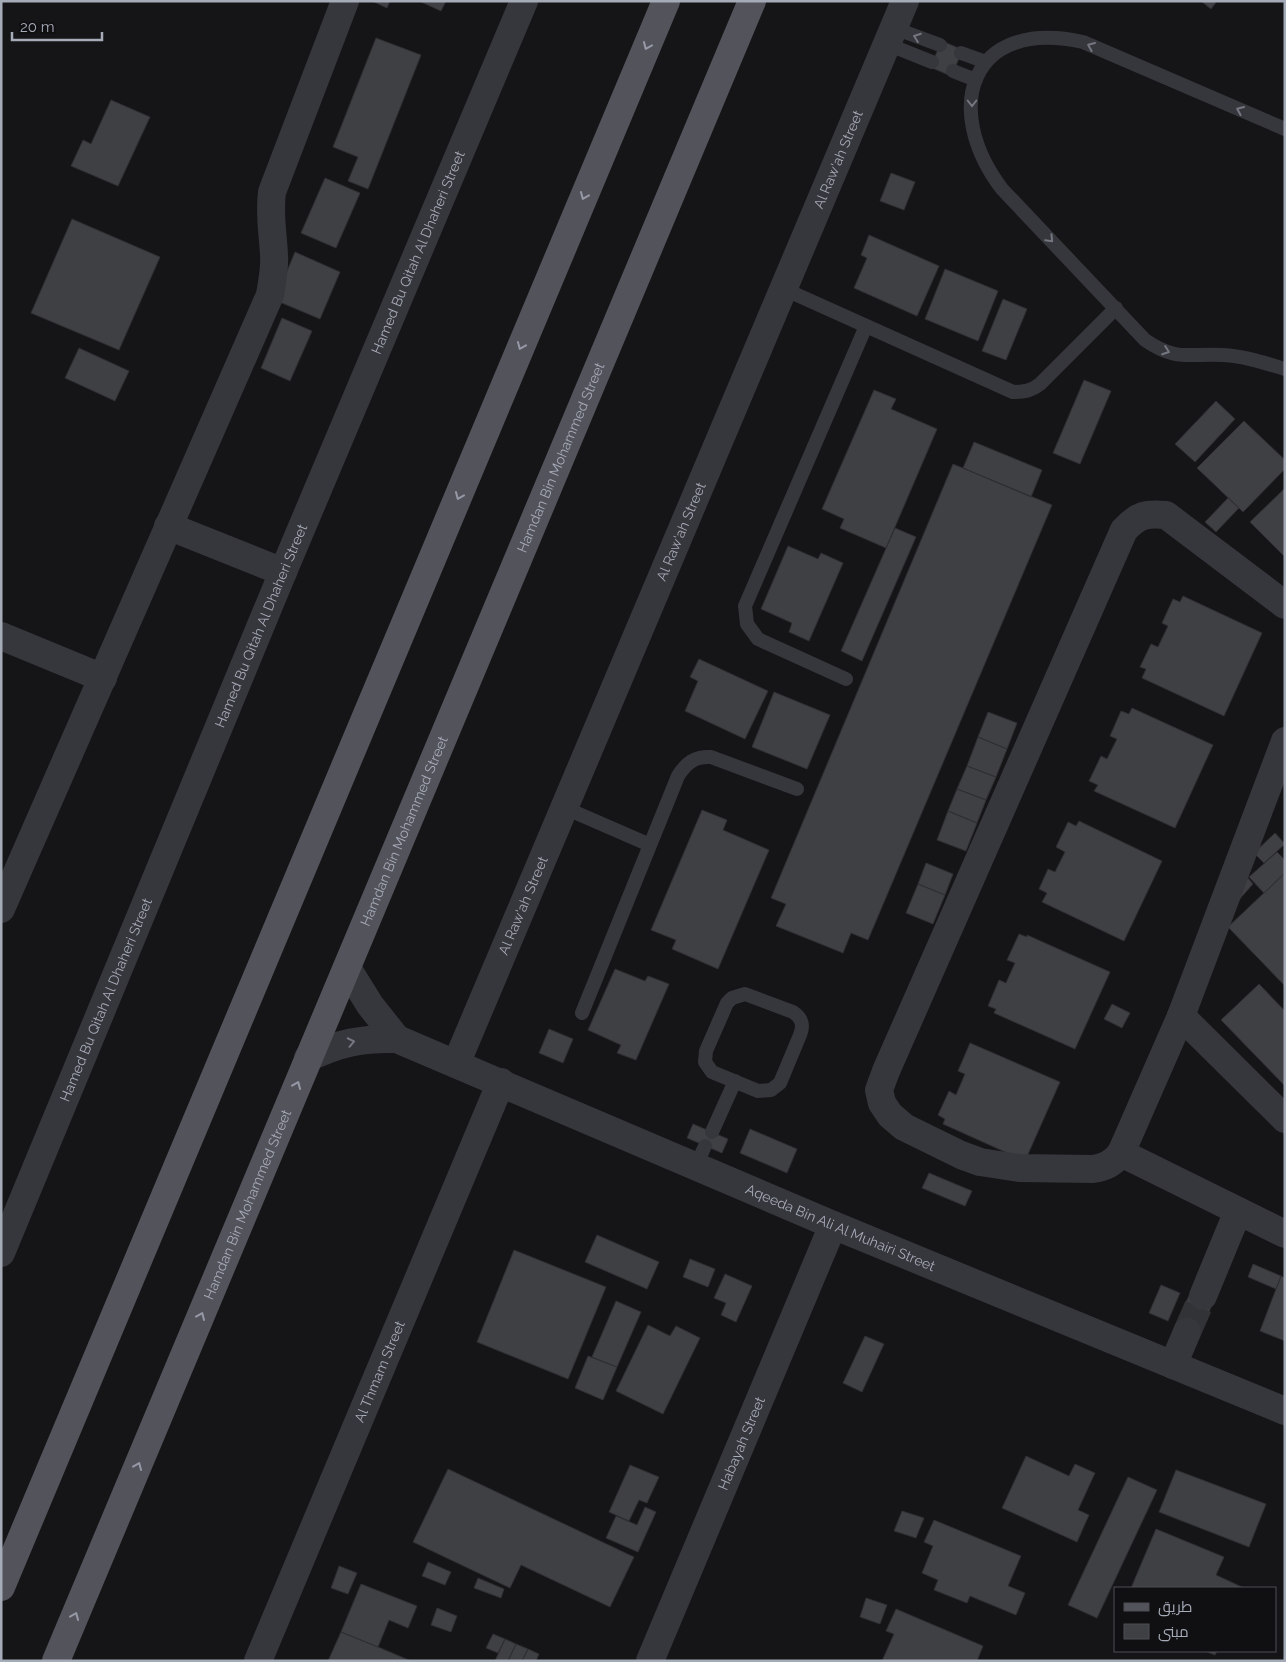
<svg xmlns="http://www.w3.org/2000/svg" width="1286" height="1662" font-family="Raleway,Cairo,sans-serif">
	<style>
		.building { fill: #3f4044; stroke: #2f2f33 }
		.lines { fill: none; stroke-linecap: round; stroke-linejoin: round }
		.minor-tunnel { stroke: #323337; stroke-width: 28; stroke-dasharray: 28 14; stroke-linecap: butt }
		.service { stroke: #36373c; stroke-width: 14 }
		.minor { stroke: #36373c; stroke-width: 28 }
		.primary { stroke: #52535b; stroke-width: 28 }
		.oneway { stroke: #747780 }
		.oneway2 { stroke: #9599a5 }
		.labels { text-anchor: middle; stroke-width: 4; stroke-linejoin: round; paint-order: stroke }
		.street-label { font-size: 14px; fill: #a6abb8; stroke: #101012 }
	</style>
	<rect width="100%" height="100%" fill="#151517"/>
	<path class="building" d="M372,1H390L387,8Z
		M419,1H446L441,11Z
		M1201,1H1217L1211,9Z
		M376,38L421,55L368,189L348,181L358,157L333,147Z
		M942,41L963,50L951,76L930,67Z
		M111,100L150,117L118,186L71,166L83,140L91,144Z
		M891,173L915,182L904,210L880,201Z
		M325,178L360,193L336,248L301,233Z
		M72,219L160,257L119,350L31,313Z
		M869,235L939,266L917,316L854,288L867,258L861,255Z
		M295,252L340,272L320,319L275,300Z
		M945,269L998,291L978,341L925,319Z
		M1003,299L1027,309L1006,360L982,351Z
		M282,318L312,331L290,381L261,368Z
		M79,348L129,371L115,401L65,378Z
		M1084,380L1111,391L1080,464L1053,453Z
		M874,390L896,399L891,409L937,429L886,548L840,528L844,519L822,509Z
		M1216,401L1235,419L1195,462L1175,444Z
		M1244,421L1285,460V469L1243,512L1197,468Z
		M974,442L1042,470L1031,497L963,468Z
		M953,464L1052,505L868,940L851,933L843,953L776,926L786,904L771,898Z
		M1285,488V557L1250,522Z
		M1228,498L1239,508L1216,532L1205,522Z
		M895,528L916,537L862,661L841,651Z
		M788,546L818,559L821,553L843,563L809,641L789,632L792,623L761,609Z
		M1183,596L1262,633L1224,716L1142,678L1146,669L1140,667L1151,644L1158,647L1168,626L1162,623L1173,599L1180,602Z
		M699,659L768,691L745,739L685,711L698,681L690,677Z
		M774,692L830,715L807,769L752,747Z
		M1132,708L1213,745L1175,828L1094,791L1098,785L1089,781L1101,756L1107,759L1117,739L1110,736L1121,711L1129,714Z
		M988,712L1017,723L1007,749L978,737Z
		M978,737L1007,749L996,777L967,766Z
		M967,766L996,777L986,800L957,789Z
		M957,789L986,800L977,823L948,811Z
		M702,810L727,820L723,830L769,850L718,969L672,949L676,940L651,930Z
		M948,811L977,823L966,851L937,840Z
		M1079,821L1162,861L1124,941L1042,902L1047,893L1039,889L1048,869L1055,872L1065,852L1056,847L1068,822L1076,826Z
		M1275,833L1285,844L1264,863L1254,853Z
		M1277,852L1285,860V873L1264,893L1249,877Z
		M926,863L953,874L945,895L918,884Z
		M1285,873V986L1228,927Z
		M1247,877L1253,884L1237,902Z
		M918,884L945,895L933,924L906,913Z
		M1019,934L1027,937V935L1110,972L1075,1049L994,1013L996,1009L988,1006L999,980L1006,983L1015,963L1007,960Z
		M615,969L645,981L648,976L669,984L636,1060L617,1053L621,1045L588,1030Z
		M1259,984L1285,1011V1086L1221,1020Z
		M1112,1004L1130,1013L1122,1028L1104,1019Z
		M549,1029L573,1039L563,1063L539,1053Z
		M970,1043L1060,1082L1025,1161L943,1124L945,1119L938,1115L949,1091L956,1095L965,1074L958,1071Z
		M693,1124L728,1139L722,1153L687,1138Z
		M750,1129L797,1149L787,1173L740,1153Z
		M929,1173L972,1191L965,1206L922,1188Z
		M597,1235L659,1262L647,1289L585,1262Z
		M514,1250L606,1287L568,1379L477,1342Z
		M690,1259L715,1269L708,1287L683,1277Z
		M1253,1264L1281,1276L1276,1289L1248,1277Z
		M725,1274L752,1286L736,1322L721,1315L726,1303L714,1298Z
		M1281,1276L1285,1278V1341L1260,1331Z
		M1161,1285L1180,1293L1168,1321L1149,1313Z
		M1191,1291L1214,1301L1197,1337L1175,1327Z
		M616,1301L641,1312L617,1367L592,1357Z
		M648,1325L670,1336L676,1326L700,1338L663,1414L616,1391Z
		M865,1336L884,1344L862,1392L843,1383Z
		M588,1356L617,1367L603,1400L575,1388Z
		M1026,1456L1069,1476L1075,1464L1095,1473L1078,1510L1089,1515L1077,1542L1002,1508Z
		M630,1465L659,1477L647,1503L639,1500L629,1521L609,1512Z
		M448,1469L634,1557L610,1607L521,1565L510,1588L413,1542Z
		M1176,1470L1266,1504L1249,1547L1159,1512Z
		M1128,1477L1157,1490L1097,1618L1068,1605Z
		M645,1507L656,1512L638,1552L606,1538L616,1516L637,1525Z
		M902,1511L924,1518L916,1538L894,1531Z
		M934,1520L1021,1556L1008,1586L1025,1593L1016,1615L970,1596L967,1603L934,1590L938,1580L922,1573L933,1546L924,1542Z
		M1156,1529L1224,1557L1216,1575L1244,1588H1131Z
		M428,1562L451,1572L445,1585L422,1576Z
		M339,1566L357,1573L348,1594L331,1588Z
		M478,1578L504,1589L501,1598L474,1588Z
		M361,1584L417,1606L408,1628L389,1620L378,1647L341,1632Z
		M866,1598L887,1605L880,1624L860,1617Z
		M437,1608L457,1616L451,1632L431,1625Z
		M896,1609L983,1646L977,1661H882L894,1634L886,1631Z
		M341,1632L378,1647L411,1661H328Z
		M493,1634L505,1639L498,1653L486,1648Z
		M505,1639L516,1644L508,1661H495Z
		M516,1644L528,1649L522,1661H508Z
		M528,1649L539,1654L536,1661H522Z
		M1205,1651H1217L1215,1655Z"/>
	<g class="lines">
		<path class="minor-tunnel" d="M1187,1332L1203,1296"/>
		<path class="service" d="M894,28L940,45
			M887,44L932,62
			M961,53L986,62
			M953,71L976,80
			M1285,129L1083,42C970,17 941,109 1002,189L1145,340C1177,362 1188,353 1223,355C1244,356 1265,363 1285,369
			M784,289L1013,392C1024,392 1031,391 1040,384L1116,308
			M846,679L758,639L747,624L745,606L866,326
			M565,808L650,845
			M745,994L793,1012C802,1018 804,1025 800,1035L780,1083L771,1090L758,1091L712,1072L705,1062L706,1051L727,1003L732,998Z
			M582,1013L678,776C686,763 695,756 711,757L797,789
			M712,1132L735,1081
			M696,1166L705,1146"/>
		<g class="minor">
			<path d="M168,526L283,572"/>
			<path d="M1285,605L1166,515C1146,513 1138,515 1124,530L886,1071L879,1090L882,1103L890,1115L904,1127L961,1155L980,1162L1019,1168L1093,1169C1106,1167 1113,1163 1121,1153L1181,1016L1285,741"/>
			<path d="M1,636L103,678"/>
			<path d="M1,909L270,295C272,282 275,269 274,255C273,233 269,215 272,192L345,1"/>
			<path d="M347,968L370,1005L397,1039"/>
			<path d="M1181,1016L1285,1119"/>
			<path id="s1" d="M308,1058C339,1043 362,1038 397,1039L833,1225L1285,1411"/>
			<path id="s2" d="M456,1064L905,1"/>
			<path d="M1121,1153L1285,1234"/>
			<path id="s3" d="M1,1253L283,572L524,1"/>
			<path d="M1203,1296L1238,1211"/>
			<path d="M1173,1365L1187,1332"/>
			<path id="s4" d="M258,1661L501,1082"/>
			<path id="s5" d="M650,1661L833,1225"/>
		</g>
		<g class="primary">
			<path d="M1,1587L666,1"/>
			<path id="s6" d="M56,1661L752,1"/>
		</g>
	</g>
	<defs><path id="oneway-chevron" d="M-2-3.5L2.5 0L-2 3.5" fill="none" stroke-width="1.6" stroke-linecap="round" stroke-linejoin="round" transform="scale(1.25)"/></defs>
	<g class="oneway">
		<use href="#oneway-chevron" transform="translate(917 37) rotate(-160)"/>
		<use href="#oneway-chevron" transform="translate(1091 46) rotate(-157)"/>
		<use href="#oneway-chevron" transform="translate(972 103) rotate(90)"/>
		<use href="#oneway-chevron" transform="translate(1240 110) rotate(-157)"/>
		<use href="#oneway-chevron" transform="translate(1050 239) rotate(46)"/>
		<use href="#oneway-chevron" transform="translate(1166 351) rotate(20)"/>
		<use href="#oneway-chevron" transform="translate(351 1042) rotate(-12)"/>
	</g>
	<g class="oneway2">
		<use href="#oneway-chevron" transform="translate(647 46) rotate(113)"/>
		<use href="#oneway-chevron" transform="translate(584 196) rotate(113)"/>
		<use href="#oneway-chevron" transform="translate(521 346) rotate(113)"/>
		<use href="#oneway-chevron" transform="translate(459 496) rotate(113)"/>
		<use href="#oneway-chevron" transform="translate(297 1085) rotate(-67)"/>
		<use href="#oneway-chevron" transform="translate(201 1316) rotate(-67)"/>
		<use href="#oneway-chevron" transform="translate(138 1466) rotate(-67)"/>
		<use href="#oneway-chevron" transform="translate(75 1616) rotate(-67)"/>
	</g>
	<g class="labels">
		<g class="street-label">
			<text dy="5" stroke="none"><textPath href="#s2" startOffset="982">Al Raw'ah Street</textPath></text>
			<text dy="5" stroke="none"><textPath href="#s3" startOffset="1084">Hamed Bu Qitah Al Dhaheri Street</textPath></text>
			<text dy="5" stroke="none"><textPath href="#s6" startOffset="1305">Hamdan Bin Mohammed Street</textPath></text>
			<text dy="5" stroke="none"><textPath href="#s2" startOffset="578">Al Raw'ah Street</textPath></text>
			<text dy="5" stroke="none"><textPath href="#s3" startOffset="679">Hamed Bu Qitah Al Dhaheri Street</textPath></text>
			<text dy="5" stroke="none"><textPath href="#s6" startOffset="900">Hamdan Bin Mohammed Street</textPath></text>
			<text dy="5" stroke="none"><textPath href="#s2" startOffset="172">Al Raw'ah Street</textPath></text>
			<text dy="5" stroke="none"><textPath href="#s3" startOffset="274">Hamed Bu Qitah Al Dhaheri Street</textPath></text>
			<text dy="5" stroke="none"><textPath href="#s6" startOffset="495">Hamdan Bin Mohammed Street</textPath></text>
			<text dy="5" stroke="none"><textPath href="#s1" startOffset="574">Aqeeda Bin Ali Al Muhairi Street</textPath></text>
			<text dy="5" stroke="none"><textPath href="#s4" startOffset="314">Al Thmam Street</textPath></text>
			<text dy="5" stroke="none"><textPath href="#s5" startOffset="236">Habayah Street</textPath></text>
		</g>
	</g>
	<rect width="1286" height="1662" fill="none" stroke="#a6abb8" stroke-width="5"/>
	<rect x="1114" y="1587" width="162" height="65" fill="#101012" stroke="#4c4e54"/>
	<rect x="1124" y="1603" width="25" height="8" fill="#52535b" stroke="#4c4e54"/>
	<text x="1158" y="1612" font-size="15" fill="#a6abb8">طريق</text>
	<rect x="1124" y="1624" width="25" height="15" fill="#3f4044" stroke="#4c4e54"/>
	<text x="1158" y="1637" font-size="15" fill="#a6abb8">مبنى</text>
	<path d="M12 32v8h90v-8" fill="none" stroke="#a6abb8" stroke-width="2.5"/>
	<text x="20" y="32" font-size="15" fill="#a6abb8" stroke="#101012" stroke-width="4" paint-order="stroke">20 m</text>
</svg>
